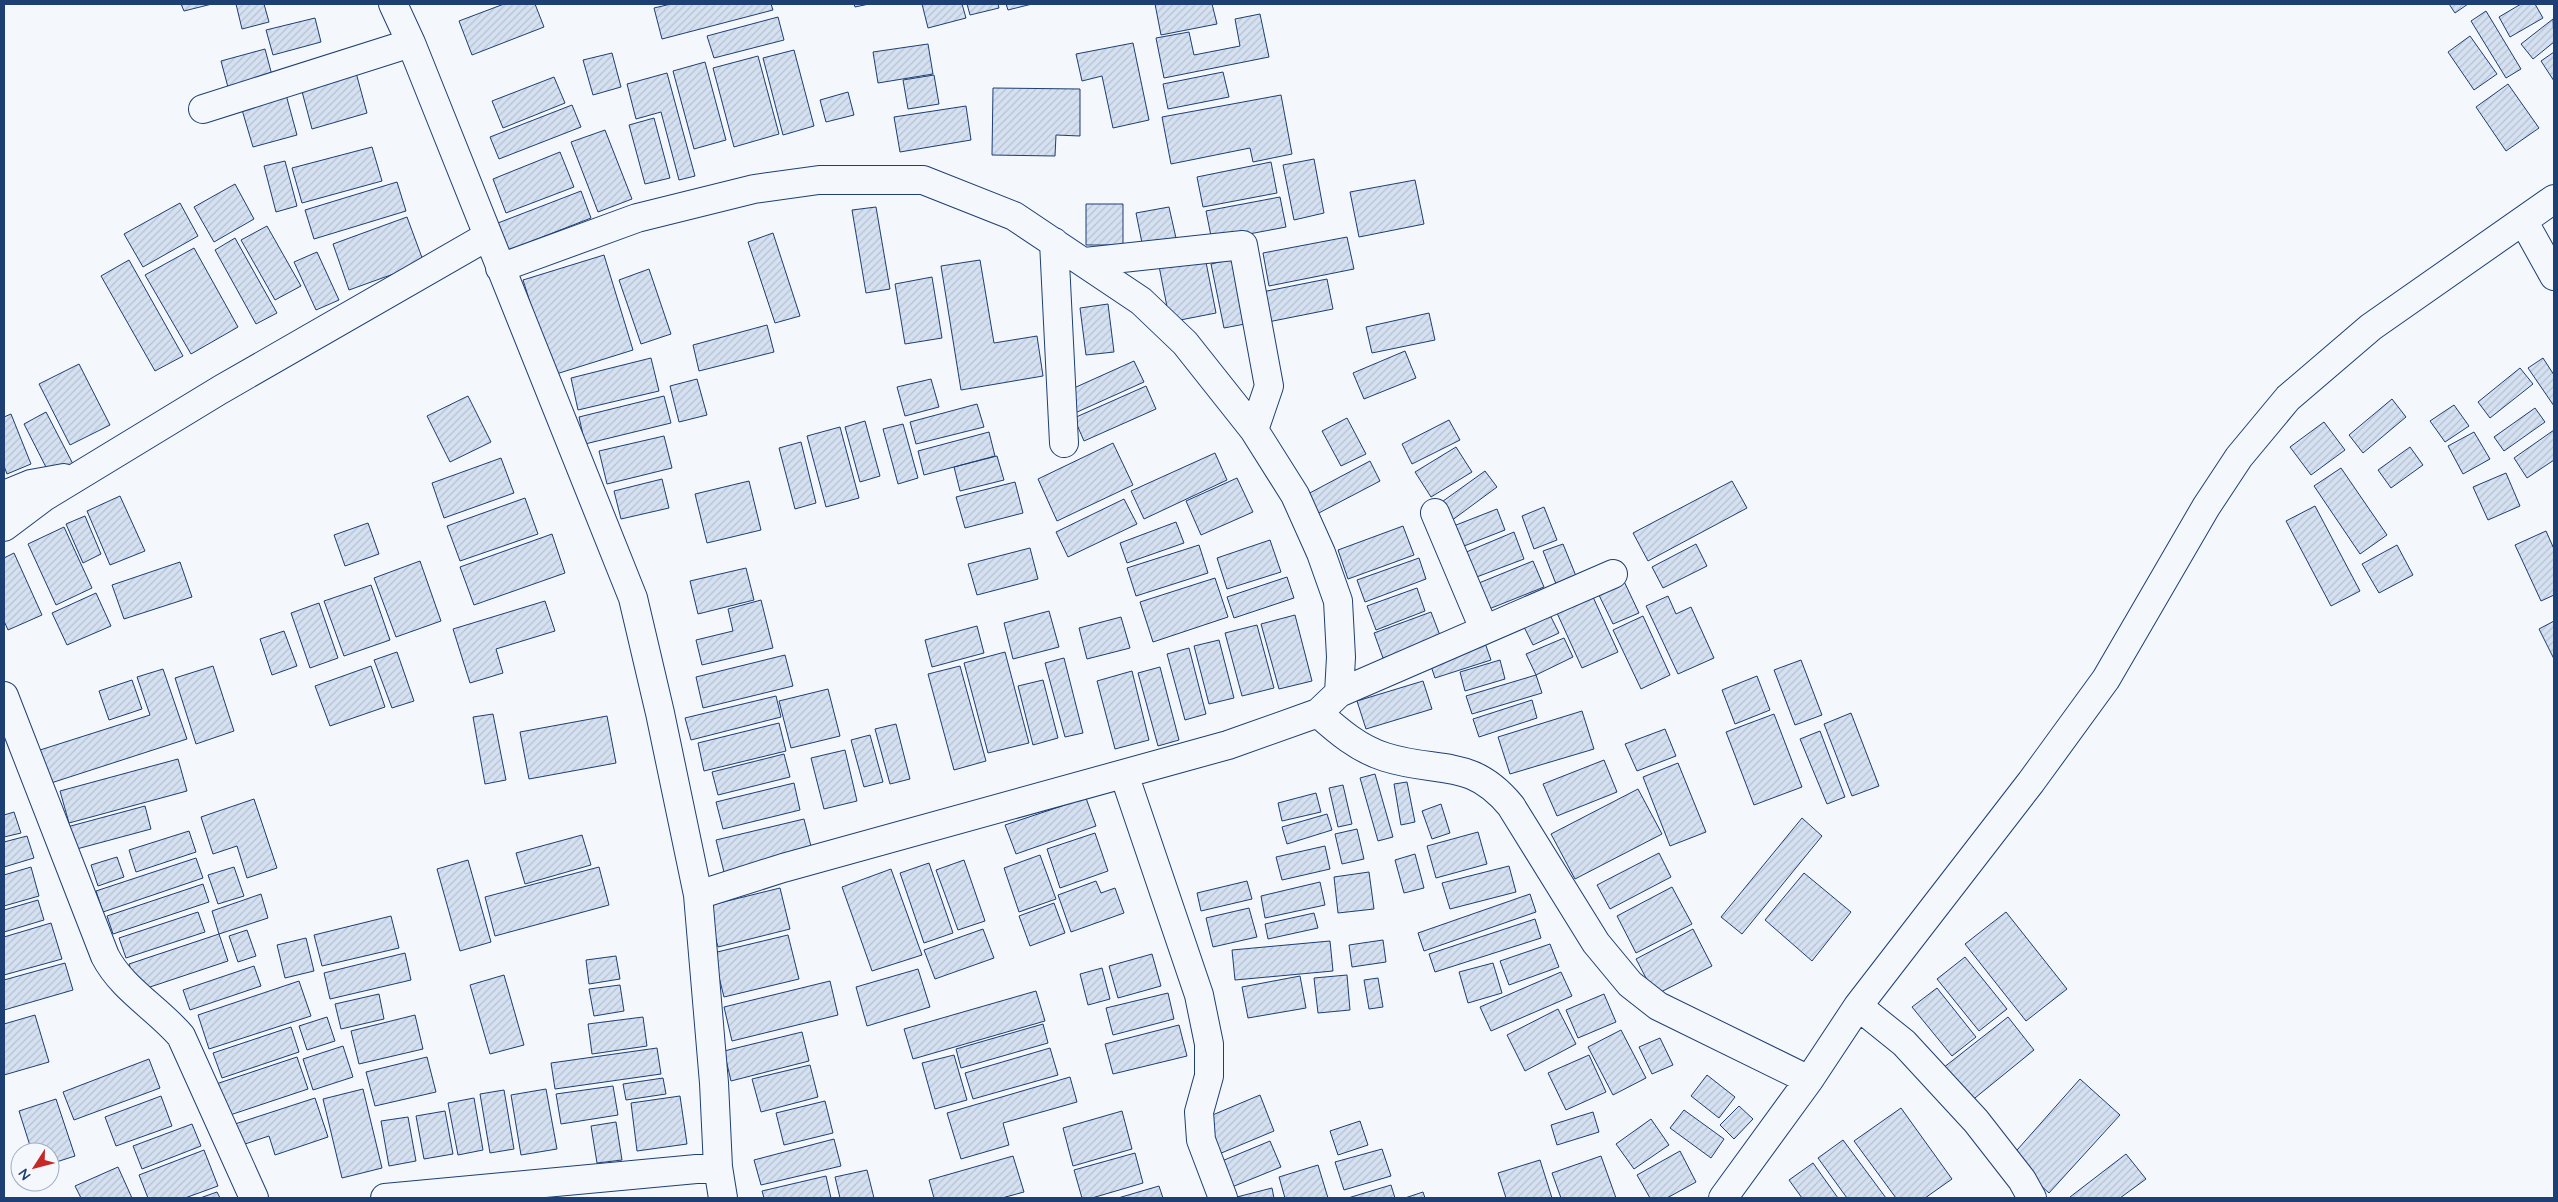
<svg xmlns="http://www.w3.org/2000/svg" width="2558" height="1202" font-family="Quicksand,sans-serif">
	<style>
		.building { fill: url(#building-hatch); stroke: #1d3f73 }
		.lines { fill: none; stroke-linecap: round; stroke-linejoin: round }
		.minor-casing { stroke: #1d3f73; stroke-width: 30 }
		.minor { stroke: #f4f7fb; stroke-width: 28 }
	</style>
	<defs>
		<pattern id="building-hatch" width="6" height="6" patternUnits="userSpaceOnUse" patternTransform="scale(1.25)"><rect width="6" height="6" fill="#d5e0f0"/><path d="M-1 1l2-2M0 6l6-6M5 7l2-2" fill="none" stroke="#b6c1d1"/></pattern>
	</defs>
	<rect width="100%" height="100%" fill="#f4f7fb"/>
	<path class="building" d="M181,4H212L184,11Z
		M236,4H264L269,22L242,29Z
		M504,4H535L544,27L472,55L459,21Z
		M671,4H771L773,10L662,39L654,8Z
		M854,4H869L855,7Z
		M922,4H962L966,18L928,28Z
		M967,4H998L999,8L970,15Z
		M1006,4H1032L1008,10Z
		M1155,4H1212L1217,24L1161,35Z
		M2449,4H2468L2455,13Z
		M2521,4H2535L2543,18L2510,37L2499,17Z
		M2486,11L2521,69L2506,78L2471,21Z
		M1260,14L1269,57L1164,78L1156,38L1189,32L1194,55L1240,46L1235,19Z
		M778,17L784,40L714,58L707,36Z
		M315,18L321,42L273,55L266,30Z
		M2553,19L2554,42L2533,59L2521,44Z
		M2470,36L2497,74L2474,90L2448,52Z
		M1133,43L1149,120L1113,128L1102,76L1082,81L1076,54Z
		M928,44L933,74L878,83L873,52Z
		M265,49L273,79L229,91L221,61Z
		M794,50L814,126L783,135L763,58Z
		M2554,52V81L2541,61Z
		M612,53L621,87L593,95L583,60Z
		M758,56L779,134L734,147L713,68Z
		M705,62L726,140L694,149L673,71Z
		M355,69L367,113L312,129L300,84Z
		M1223,72L1229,97L1168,109L1163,84Z
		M667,73L695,176L679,180L661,112L636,119L627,84Z
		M934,75L939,104L908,109L903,80Z
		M554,77L565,103L503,128L492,101Z
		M2508,84L2539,128L2506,151L2476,107Z
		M993,88L1080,89V136L1056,135L1055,156L992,155Z
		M285,91L297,135L253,147L240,103Z
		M848,92L854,115L826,122L820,100Z
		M1281,95L1292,154L1253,162L1250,148L1171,164L1162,117Z
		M572,105L581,127L499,159L490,137Z
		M966,106L971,140L900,152L894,117Z
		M654,118L670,178L645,184L629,125Z
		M605,130L632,199L598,212L571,142Z
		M372,147L382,181L302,203L292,168Z
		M560,152L574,187L506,213L493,179Z
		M1314,159L1324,213L1294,220L1283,165Z
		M285,161L297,206L276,212L264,166Z
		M1271,162L1277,193L1203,207L1197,177Z
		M1415,180L1424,224L1359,237L1350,192Z
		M397,182L406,211L314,239L305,210Z
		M235,184L254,219L214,242L194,207Z
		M581,191L591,218L509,250L498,223Z
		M1280,197L1286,227L1212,241L1206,211Z
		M180,203L198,236L143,267L124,234Z
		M1086,204H1123V245H1086Z
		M876,207L890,289L866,293L852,210Z
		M1169,207L1178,247L1144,253L1136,213Z
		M407,217L424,263L349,290L333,244Z
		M267,226L301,286L275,300L241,240Z
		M773,233L800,316L775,323L748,242Z
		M1347,237L1354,269L1269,286L1263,253Z
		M235,238L277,313L256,324L215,250Z
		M194,248L238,327L191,354L145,275Z
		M317,252L339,300L316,310L294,262Z
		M1204,252L1216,313L1170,322L1158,261Z
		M604,255L633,350L553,375L523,280Z
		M1237,258L1250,323L1224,328L1211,264Z
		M129,260L183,356L155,371L101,276Z
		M980,260L994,343L1037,336L1043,376L961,390L941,266Z
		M649,269L671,334L641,344L619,280Z
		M932,277L942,338L905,344L895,284Z
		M1327,279L1333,309L1263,323L1257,293Z
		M1108,304L1114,352L1086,355L1080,308Z
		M1429,313L1435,340L1372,353L1366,327Z
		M767,325L774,352L699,371L693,345Z
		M1405,351L1416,378L1364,399L1353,373Z
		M651,358L659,391L578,410L571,378Z
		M2543,358L2554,375V406L2528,368Z
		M1134,361L1144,382L1075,413L1065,392Z
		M79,364L110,425L70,445L39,384Z
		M2520,368L2533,384L2490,418L2478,402Z
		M697,379L707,415L679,422L670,386Z
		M931,379L939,407L905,416L897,387Z
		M1146,386L1156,409L1084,441L1074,418Z
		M468,396L491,442L450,462L427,416Z
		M664,396L671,423L585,444L579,417Z
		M2392,399L2406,417L2363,453L2349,435Z
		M977,404L984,427L916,444L910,422Z
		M2454,405L2469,426L2445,442L2430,421Z
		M2535,408L2545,422L2504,451L2494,437Z
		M46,412L74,466L51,477L24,424Z
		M11,414L31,464L7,474L4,466V417Z
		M1347,418L1366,454L1341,466L1322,431Z
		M1449,420L1460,440L1412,464L1402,444Z
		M865,421L880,476L860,482L845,427Z
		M2324,422L2345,450L2311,475L2290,447Z
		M903,424L918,478L898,484L883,429Z
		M840,427L859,498L826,507L807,436Z
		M2554,430V460L2527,478L2514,458Z
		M989,432L995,456L924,475L918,451Z
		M2474,432L2490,459L2463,474L2448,446Z
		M664,436L672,468L607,484L599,451Z
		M801,442L816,503L795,509L779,448Z
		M1113,443L1133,485L1057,521L1038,479Z
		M1456,447L1472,472L1431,497L1415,472Z
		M2410,447L2423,465L2391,488L2378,470Z
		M1215,453L1227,480L1144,519L1131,491Z
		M997,456L1004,480L960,491L954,467Z
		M501,458L514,493L444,518L432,483Z
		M1370,461L1380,481L1315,515L1306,495Z
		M2341,468L2387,535L2360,554L2314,486Z
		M1485,471L1497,487L1451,521L1439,504Z
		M2506,473L2520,506L2488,520L2473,487Z
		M1237,478L1253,512L1201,535L1186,501Z
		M662,479L669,508L621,519L614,491Z
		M749,481L761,530L707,543L695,494Z
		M1732,481L1747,508L1648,561L1633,533Z
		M1015,482L1023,513L965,528L956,497Z
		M120,496L145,551L110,565L87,511Z
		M525,498L538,534L460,561L447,526Z
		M1124,499L1137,524L1068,557L1056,532Z
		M2315,506L2360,591L2331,606L2286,521Z
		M1544,507L1557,540L1534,549L1522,516Z
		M1497,509L1505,530L1459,548L1451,527Z
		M85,516L101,554L83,563L66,524Z
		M1176,522L1184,543L1127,563L1120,543Z
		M368,523L379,554L345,566L334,535Z
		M1403,526L1414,555L1348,579L1338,550Z
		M64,527L92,588L56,605L28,544Z
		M2546,531L2554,549V595L2541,601L2515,545Z
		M1514,532L1524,559L1474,578L1464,553Z
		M552,534L565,573L474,605L460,567Z
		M1270,540L1281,572L1227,589L1217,558Z
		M1563,544L1578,581L1558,589L1543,551Z
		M1696,544L1707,566L1663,588L1652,567Z
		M1199,545L1208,573L1136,596L1127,568Z
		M2397,545L2413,575L2379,593L2362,564Z
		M1030,548L1038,579L977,595L968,564Z
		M14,553L42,615L8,630L4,621V558Z
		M1419,558L1426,579L1365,602L1357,580Z
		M420,561L441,621L396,637L374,578Z
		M1533,561L1544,587L1489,609L1479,583Z
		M180,562L192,597L124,619L112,585Z
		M746,568L754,600L698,614L690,581Z
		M1287,577L1294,598L1234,618L1227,597Z
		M1622,577L1639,613L1613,624L1596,589Z
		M1215,578L1228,617L1153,642L1140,602Z
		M371,585L390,640L344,656L324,601Z
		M1417,588L1425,611L1376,630L1367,606Z
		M96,593L111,626L67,645L52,613Z
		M1668,596L1676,614L1691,607L1714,658L1678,674L1646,606Z
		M1593,597L1618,652L1582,668L1557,613Z
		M761,600L773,648L702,665L696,640L733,631L728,609Z
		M545,601L555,631L496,649L503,673L470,683L453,629Z
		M319,603L338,658L310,668L291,613Z
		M1049,611L1059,647L1013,659L1004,623Z
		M1431,612L1441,638L1383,658L1374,633Z
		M1295,615L1312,681L1279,689L1261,624Z
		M1550,615L1559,633L1533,645L1524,627Z
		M1643,616L1670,675L1641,689L1613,630Z
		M1121,617L1130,648L1087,659L1079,628Z
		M2554,621V659L2539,629Z
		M1257,625L1274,688L1242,696L1225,633Z
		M977,626L984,653L932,667L925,640Z
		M284,631L297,666L272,675L260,639Z
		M1564,638L1573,657L1536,675L1526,654Z
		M1219,640L1234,698L1209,704L1194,646Z
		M1485,643L1491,660L1435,678L1429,660Z
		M1189,648L1206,714L1185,720L1167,654Z
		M397,652L414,701L392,708L374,660Z
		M1005,652L1029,743L988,753L964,663Z
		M785,655L793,686L703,708L696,677Z
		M1064,658L1083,733L1065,737L1045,663Z
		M1500,660L1505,679L1465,691L1460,672Z
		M1801,660L1822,715L1795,725L1774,670Z
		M213,666L234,731L196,744L175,678Z
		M371,666L385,707L330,726L315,686Z
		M960,666L986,761L954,770L928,674Z
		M1160,667L1179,740L1158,746L1138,673Z
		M163,669L187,739L51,783L40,750L150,715L137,677Z
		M1132,671L1149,740L1115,749L1097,681Z
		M1536,675L1542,693L1472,714L1466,696Z
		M1757,676L1770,710L1735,724L1722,690Z
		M132,680L142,709L109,720L99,691Z
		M1043,680L1058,738L1033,745L1018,686Z
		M1423,681L1432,709L1366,729L1357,701Z
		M828,689L840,736L791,748L779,701Z
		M776,696L781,717L691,740L685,718Z
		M1532,700L1537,718L1479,737L1473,719Z
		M1582,711L1594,749L1510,774L1498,737Z
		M1851,713L1879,786L1852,796L1824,724Z
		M493,714L506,780L485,784L473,717Z
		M1774,714L1802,787L1754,805L1726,732Z
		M607,716L616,763L529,779L520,732Z
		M779,723L786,751L704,771L698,743Z
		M896,724L910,779L890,784L875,729Z
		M1665,729L1676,756L1637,771L1625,744Z
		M1820,731L1845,797L1827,804L1800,739Z
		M870,735L883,782L864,787L851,740Z
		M845,750L857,801L824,809L811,758Z
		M784,754L790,777L718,795L712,772Z
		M178,759L187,791L69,823L60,791Z
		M1604,760L1617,792L1557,816L1543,784Z
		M1678,763L1706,832L1670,846L1643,777Z
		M1375,774L1393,837L1378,841L1360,778Z
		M1407,782L1415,822L1401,825L1394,784Z
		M794,783L800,810L723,829L716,802Z
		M1343,785L1352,824L1338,827L1329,788Z
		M1638,789L1662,834L1575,879L1551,834Z
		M1316,793L1321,812L1282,821L1278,803Z
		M1086,798L1096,826L1016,854L1005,825Z
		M254,799L277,868L247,878L237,846L213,854L201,817Z
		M1441,804L1450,833L1432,839L1422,811Z
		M145,806L151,829L73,850L67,827Z
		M14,812L21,833L4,837V815Z
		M1327,814L1332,830L1287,844L1282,827Z
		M1802,818L1822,836L1742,934L1721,917Z
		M804,819L813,854L725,876L716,840Z
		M1357,829L1364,859L1342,864L1335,834Z
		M189,831L196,852L136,872L129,850Z
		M1478,832L1487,864L1436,878L1427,846Z
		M1095,833L1108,871L1060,888L1047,849Z
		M582,835L591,865L525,884L516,853Z
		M27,836L34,858L4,867V842Z
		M1325,846L1330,869L1282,880L1276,857Z
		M1659,853L1671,877L1610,909L1597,885Z
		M1415,854L1424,888L1404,893L1395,860Z
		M1040,855L1056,899L1019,912L1004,868Z
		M117,857L124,877L98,886L91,865Z
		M196,858L203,878L103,912L96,891Z
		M468,860L491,942L460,951L437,869Z
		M964,860L985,921L958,930L936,870Z
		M929,863L953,933L924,943L900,873Z
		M1509,866L1516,892L1450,909L1442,883Z
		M31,867L39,896L4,906V875Z
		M234,867L244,896L218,904L208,875Z
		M599,867L609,905L495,936L485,897Z
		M891,869L922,955L872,971L842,887Z
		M1369,872L1374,909L1338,913L1334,877Z
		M1804,873L1851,912L1812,961L1765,920Z
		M1096,881L1101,893L1115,888L1124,913L1071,932L1058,895Z
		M1247,881L1252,899L1201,911L1197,893Z
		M1320,882L1325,905L1265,918L1261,896Z
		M203,884L209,902L113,934L107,916Z
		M1672,887L1692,924L1636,953L1617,916Z
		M780,888L790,929L718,947L707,906Z
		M261,894L268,918L219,934L212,911Z
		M1530,894L1536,912L1424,951L1418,933Z
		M38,900L44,920L4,932V910Z
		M1054,903L1065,933L1030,946L1019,916Z
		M1249,908L1257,937L1213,947L1206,918Z
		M198,912L205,932L126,958L119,938Z
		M2006,912L2067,989L2026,1021L1965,944Z
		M1314,913L1318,928L1268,939L1265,924Z
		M391,916L399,948L322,966L314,935Z
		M1535,919L1541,938L1435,972L1429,954Z
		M51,923L62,959L4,975V937Z
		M983,929L994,958L935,979L924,950Z
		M1693,929L1712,966L1655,995L1636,959Z
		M247,930L256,956L238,962L229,936Z
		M219,934L228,961L138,991L129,964Z
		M788,935L799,979L724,997L713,953Z
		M306,938L314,971L285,978L277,945Z
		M1383,940L1386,962L1352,967L1349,945Z
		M1330,941L1333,971L1235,980L1232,950Z
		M1550,944L1559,967L1509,985L1500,961Z
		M405,953L411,980L330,999L324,973Z
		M1152,954L1161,986L1118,998L1109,966Z
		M616,956L620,979L589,984L586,960Z
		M1965,957L2007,1009L1979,1031L1937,979Z
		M65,963L73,990L4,1010V980Z
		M1493,963L1502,993L1468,1003L1459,972Z
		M254,966L261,986L190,1010L183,990Z
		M1102,968L1110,999L1088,1005L1080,974Z
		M918,969L930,1007L867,1026L856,987Z
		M1561,972L1572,996L1491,1031L1480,1007Z
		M504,975L524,1045L490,1054L470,985Z
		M1347,975L1350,1010L1318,1013L1314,978Z
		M1300,976L1306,1008L1248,1018L1242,987Z
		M1378,978L1383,1007L1369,1009L1364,980Z
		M299,981L311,1016L209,1049L198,1015Z
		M830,981L838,1015L732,1041L724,1007Z
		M620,985L624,1011L594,1016L589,989Z
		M1937,988L1976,1037L1952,1056L1912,1007Z
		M1036,991L1045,1021L913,1059L904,1029Z
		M1168,993L1174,1019L1113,1035L1106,1008Z
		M379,994L384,1019L341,1029L335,1004Z
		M1604,994L1616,1022L1578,1038L1566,1010Z
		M1558,1009L1576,1044L1525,1071L1507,1035Z
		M35,1015L49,1062L4,1075V1024Z
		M415,1015L423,1049L359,1064L351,1031Z
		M327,1017L335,1041L307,1050L299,1026Z
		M643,1017L647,1046L592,1054L588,1024Z
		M2008,1017L2034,1050L1970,1102L1943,1068Z
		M1043,1024L1048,1043L961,1068L956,1049Z
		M1179,1025L1187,1056L1113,1074L1105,1044Z
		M291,1027L299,1052L222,1078L213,1053Z
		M1621,1030L1646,1078L1613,1095L1588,1047Z
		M802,1032L809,1061L731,1081L724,1051Z
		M1660,1038L1673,1065L1652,1074L1639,1047Z
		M343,1046L353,1077L313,1090L303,1059Z
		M657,1048L661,1074L555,1089L551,1063Z
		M1050,1048L1058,1075L973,1099L965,1073Z
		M954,1055L967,1100L935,1109L922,1063Z
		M1589,1055L1606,1092L1566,1110L1548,1073Z
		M297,1057L308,1089L227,1116L216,1084Z
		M427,1057L436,1092L375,1106L366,1072Z
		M149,1059L160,1088L74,1120L63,1092Z
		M810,1065L818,1097L761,1112L752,1079Z
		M1707,1075L1735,1097L1719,1118L1691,1096Z
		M1070,1077L1077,1102L1003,1123L1009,1145L961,1159L947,1113Z
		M663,1078L666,1094L626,1100L623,1084Z
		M2080,1079L2120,1115L2049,1193L2010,1158Z
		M613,1086L618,1115L561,1124L556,1094Z
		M363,1089L382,1168L342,1178L323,1099Z
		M546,1089L557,1149L521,1155L511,1095Z
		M504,1090L514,1149L490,1153L480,1094Z
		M1260,1095L1274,1131L1219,1154L1203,1119Z
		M161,1096L172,1126L116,1146L105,1117Z
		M680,1096L687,1144L637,1151L631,1103Z
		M315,1098L328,1137L275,1155L269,1136L239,1146L232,1125Z
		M474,1098L483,1150L458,1155L448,1103Z
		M56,1099L75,1156L50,1164V1152H32L19,1111Z
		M825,1101L833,1133L784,1145L776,1113Z
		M1739,1106L1753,1119L1734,1139L1720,1125Z
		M1901,1108L1952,1179L1925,1198H1896L1854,1141Z
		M1684,1110L1724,1139L1711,1158L1670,1128Z
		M445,1111L453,1154L424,1159L416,1116Z
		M1122,1111L1132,1149L1073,1166L1063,1128Z
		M1593,1112L1599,1132L1557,1145L1551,1125Z
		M408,1117L416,1161L389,1166L381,1121Z
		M1651,1119L1669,1145L1634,1169L1616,1144Z
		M1360,1121L1368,1145L1338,1155L1330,1131Z
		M616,1122L622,1160L597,1163L591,1126Z
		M192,1124L201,1146L142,1169L133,1146Z
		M834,1139L841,1166L761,1185L754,1160Z
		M1843,1140L1886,1198H1847L1818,1158Z
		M1270,1141L1281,1167L1227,1189L1217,1163Z
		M1382,1149L1391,1176L1344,1190L1335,1162Z
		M204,1150L218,1186L185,1198H148L139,1175Z
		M1680,1151L1696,1182L1667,1198H1650L1637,1175Z
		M1135,1153L1143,1183L1092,1198H1082L1074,1170Z
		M2126,1154L2146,1179L2120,1198H2071L2070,1197Z
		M1013,1156L1024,1192L1002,1198H934L929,1180Z
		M1601,1156L1616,1198H1561L1552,1173Z
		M1540,1160L1552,1198H1506L1498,1173Z
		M1813,1163L1838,1198H1802L1789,1180Z
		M1318,1165L1328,1198H1285L1279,1177Z
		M118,1167L132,1198H81L75,1186Z
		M867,1170L874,1198H840L835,1177Z
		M826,1176L831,1198H764L762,1191Z
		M1391,1185L1395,1198H1348Z
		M1159,1186L1163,1198H1118Z
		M1272,1188L1274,1198H1233Z
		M217,1192L220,1198H200Z
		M1423,1192L1425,1198H1405Z"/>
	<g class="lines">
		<defs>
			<path id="minor" d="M393,4L411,43L633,598L660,713L698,895L714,1083L718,1167L723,1198
				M203,109L411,43
				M2524,222L2554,276
				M1054,242L1064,443
				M1085,262L1243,245L1269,386L1254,430
				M500,268L637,218L754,189L819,180H923L1014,216L1141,301L1185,343L1254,430L1295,495L1321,553L1338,601L1341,657L1339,693L1318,713L1228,745L783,868L698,895
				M4,495L31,484L64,478
				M1435,513L1484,629
				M4,527L44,497L220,390L488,236
				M1339,693L1613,574
				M4,696L105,956C122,989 157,1008 181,1036L254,1198
				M1318,713C1338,731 1359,749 1385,757C1438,774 1471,757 1511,806L1596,943L1630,984L1658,1006L1809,1080
				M1124,774L1199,995L1209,1044V1076L1199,1112L1201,1140L1223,1198
				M1858,1006L1904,1043L1976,1121L2022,1180L2032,1198
				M385,1198L718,1167
				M1723,1198L1809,1080L1858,1006L2031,782L2106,679L2206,507L2239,457L2288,398L2371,327L2554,199"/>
		</defs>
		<use href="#minor" class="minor-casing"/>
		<use href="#minor" class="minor"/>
	</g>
	<rect width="2558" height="1202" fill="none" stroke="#1d3f73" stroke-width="10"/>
	<g transform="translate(35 1167) rotate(234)"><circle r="24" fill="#f4f7fb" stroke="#9eadc5"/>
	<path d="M0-4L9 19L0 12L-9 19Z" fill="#c62828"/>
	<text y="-8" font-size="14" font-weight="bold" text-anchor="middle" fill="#1d3f73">N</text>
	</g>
</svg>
